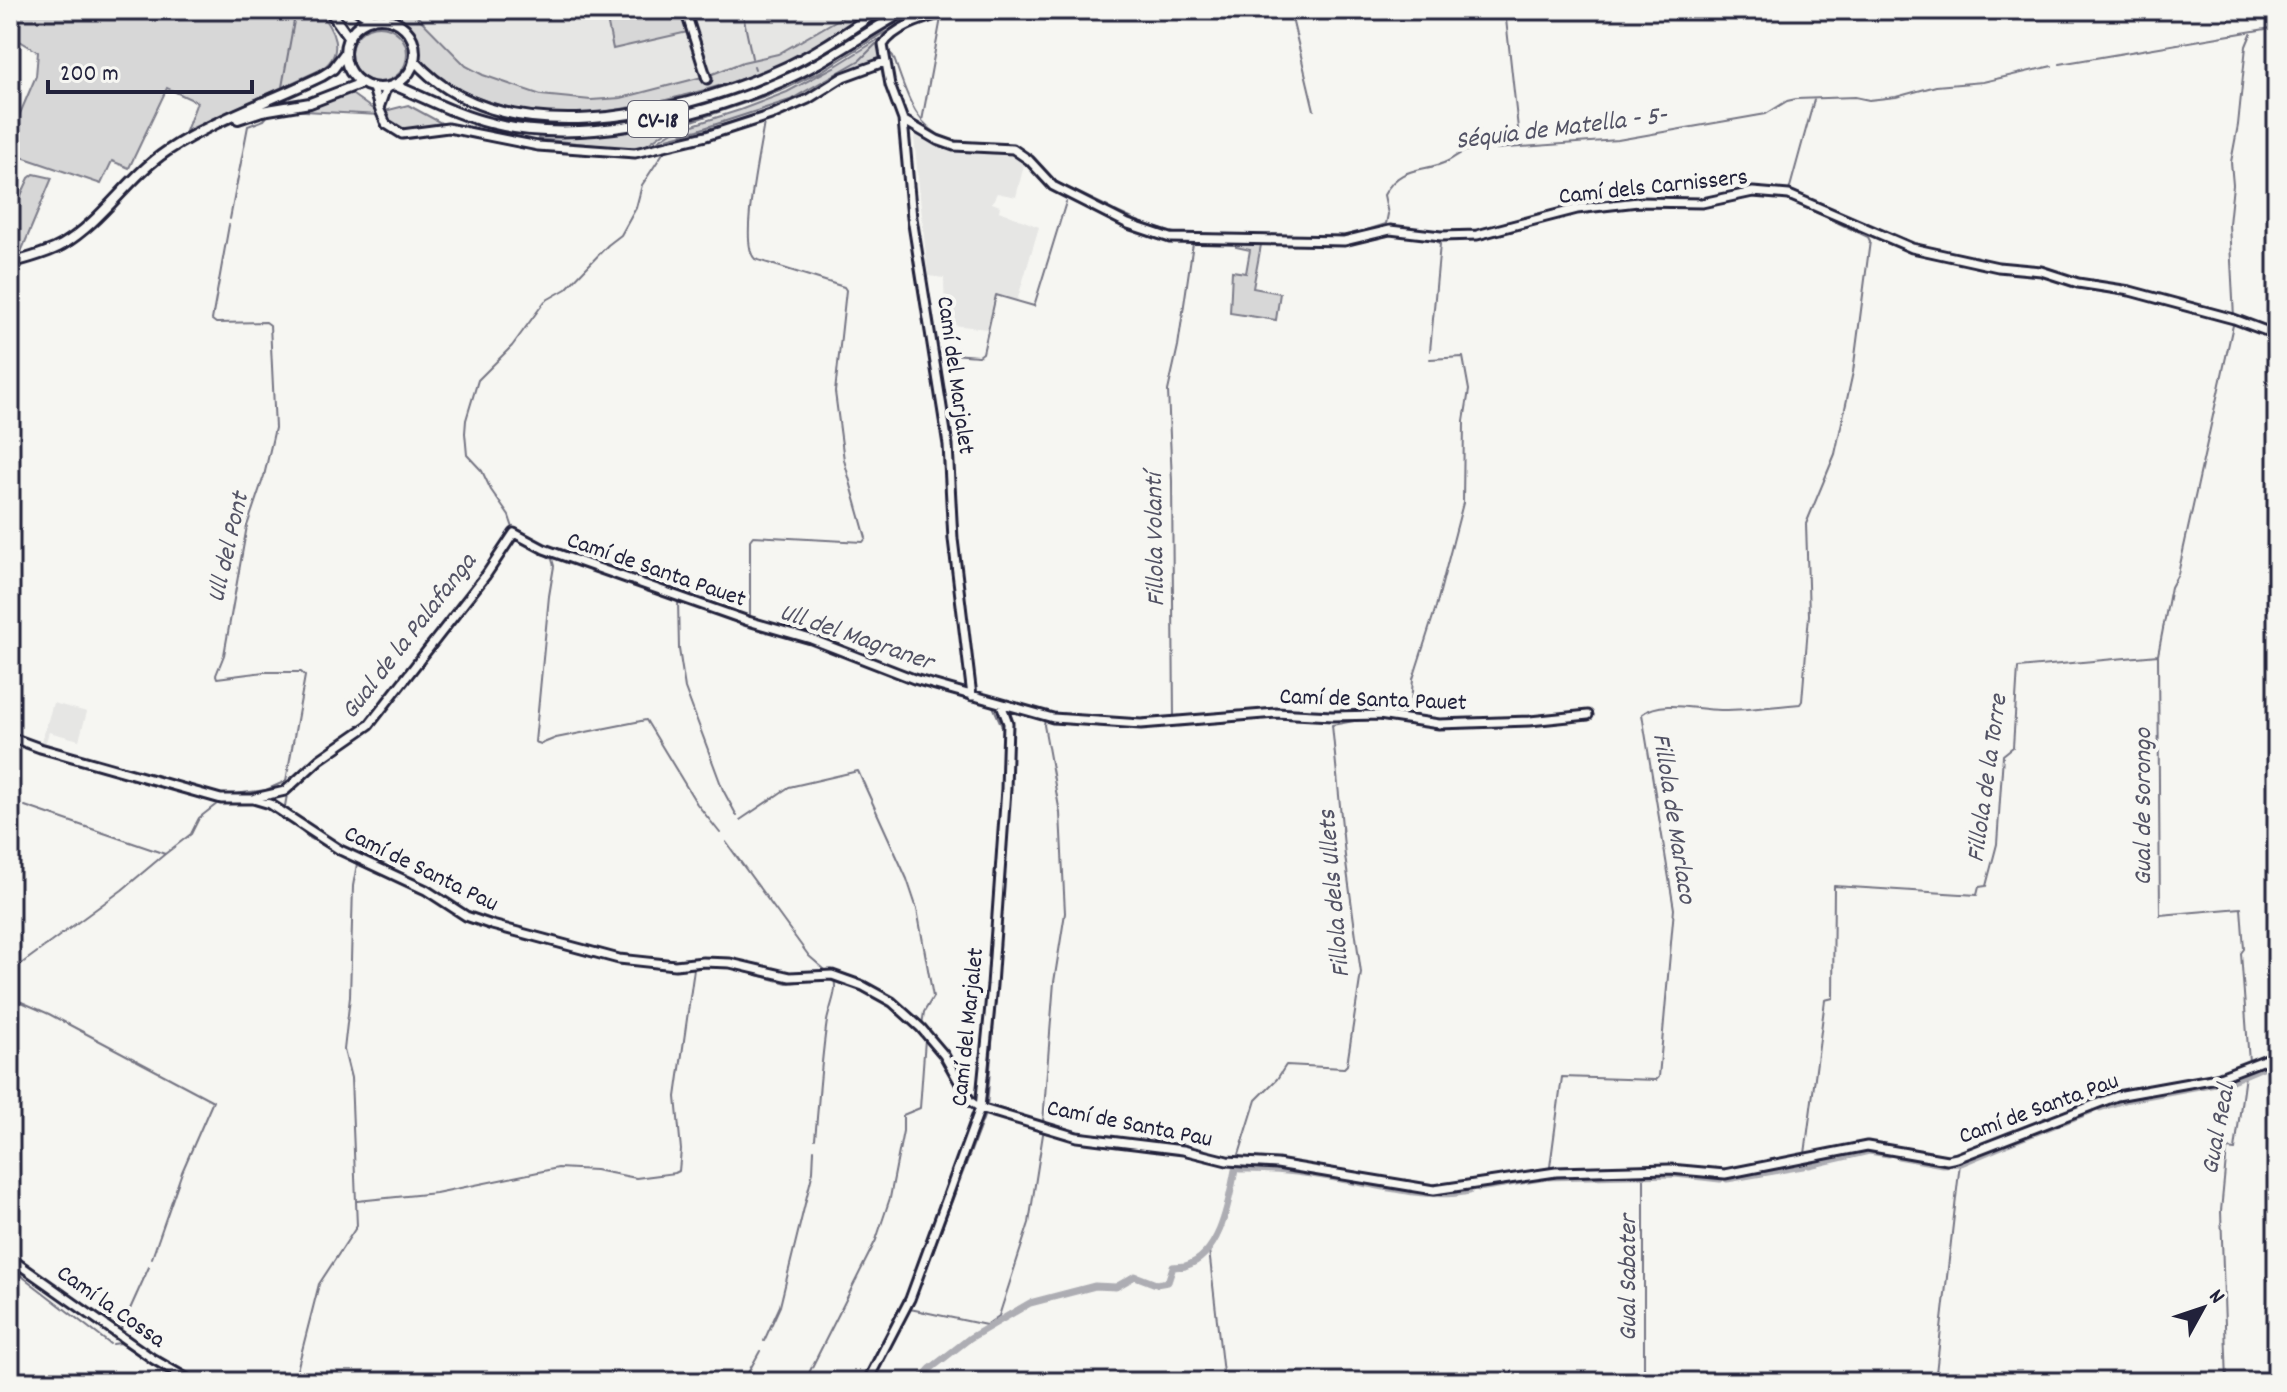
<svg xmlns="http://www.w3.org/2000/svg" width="2287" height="1392" font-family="Dekko,sans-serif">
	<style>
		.built { fill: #e6e6e4 }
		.green { fill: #d7d7d7; stroke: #7c7c89; stroke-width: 2 }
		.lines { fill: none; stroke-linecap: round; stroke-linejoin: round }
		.stream { stroke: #757583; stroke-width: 2 }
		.canal { stroke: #adadb3; stroke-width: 7 }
		.minor-casing { stroke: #22223b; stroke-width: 13 }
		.major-casing { stroke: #22223b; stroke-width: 14 }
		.minor { stroke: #f6f6f2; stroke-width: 7 }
		.major { stroke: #f6f6f2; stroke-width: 8 }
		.labels { text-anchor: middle; stroke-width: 8; stroke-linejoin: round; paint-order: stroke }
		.shield { fill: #f6f6f2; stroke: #626272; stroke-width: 2 }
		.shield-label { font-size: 22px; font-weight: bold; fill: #22223b }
		.street-label { font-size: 24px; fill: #22223b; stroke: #f6f6f2 }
		.water-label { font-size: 26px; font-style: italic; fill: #535365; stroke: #f6f6f2 }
	</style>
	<rect width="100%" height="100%" fill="#f6f6f2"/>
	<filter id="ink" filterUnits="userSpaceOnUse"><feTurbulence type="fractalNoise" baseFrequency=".0125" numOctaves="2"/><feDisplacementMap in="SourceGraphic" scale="16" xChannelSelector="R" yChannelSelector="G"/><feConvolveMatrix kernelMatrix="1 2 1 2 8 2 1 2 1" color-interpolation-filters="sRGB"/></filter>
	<g filter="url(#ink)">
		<path class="built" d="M373,10H865L792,56L620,108L505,105L399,17Z
			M918,135L938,147L958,152L1011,153L1024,165L1016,197L997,193L992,203L1000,206L999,211L1039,227L1017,301L995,294L987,329L945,324L944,278L928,276L914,137Z
			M53,703L87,712L79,740L49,732L45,745L41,744Z"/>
		<path class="green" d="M10,10H318C333,29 347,53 320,70L186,131L197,102L167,88L129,168L112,161L101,184L10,153V137L36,76L38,52L10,35Z
			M366,10H411L466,66L483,75L541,95L591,100L621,98L710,75L743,62L778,54L842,17L841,10H869C837,31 805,54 769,69C741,81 712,88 682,96C604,116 532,127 456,88C445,82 429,74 423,63C415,50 418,35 406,24C394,14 380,15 366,10Z
			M605,10H685L692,31L613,49Z
			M916,10H937L882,34L820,72L783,90L669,129L645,146L625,148L538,139L539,136C621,138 726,115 800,77C840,57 876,30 916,10Z
			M351 54a28 28 0 1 1 56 0a28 28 0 1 1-56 0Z
			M879,39L883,58L849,70L803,97L767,112L650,146L671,132L740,110L787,92L834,67Z
			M346,90L381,115L285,110Z
			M408,105L443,124L448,125L404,131L390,123L385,111Z
			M34,174L52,178L19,257L10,260V219L29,178Z
			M1236,243L1261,245L1253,288L1280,293L1276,320L1230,313L1232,271L1246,273L1250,250L1236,247Z"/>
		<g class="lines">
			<path class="stream" d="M742,10L752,58
				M1290,10L1314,110
				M1505,10L1520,147
				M1901,21L1958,10
				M889,52L893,56C906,90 912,125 949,140L1018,147L1054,181L1108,207
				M2060,64L2277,27
				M754,66L755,69
				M282,87L296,10
				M922,121L941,18L966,10
				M665,142L667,138L698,130L790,100L860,60L876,44
				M1789,191L1814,100
				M1115,211L1148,226L1178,234L1344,237L1386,224L1388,214L1384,195C1400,164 1425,173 1448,161C1454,158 1458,154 1465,151L1618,140L1766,114L1787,101L1796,99L1855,97L1869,100L1896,97L1936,86L1983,82L2052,66
				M230,219L248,126L264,120L269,114
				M1394,234L1435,240L1440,244L1430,351
				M2234,317L2229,224L2233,185L2231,162L2238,125L2246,46L2251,34
				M937,357V353L979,356L983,353L996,295L1034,306L1066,202
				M952,454L956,505
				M956,510V537
				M510,534L513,528L509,516L491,490L482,471L467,455L465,433L466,420L478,380L512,346L545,301L566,289L608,245L621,235L636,208L642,185L665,150
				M524,542L552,559L554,566L549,596L535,742L541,744L556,738L646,720L697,804L720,833
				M499,549L509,534
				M958,555L974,688
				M553,558L570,562
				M678,600L679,649L685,688L723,790L737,816
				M752,619L750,616V540L753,536L863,542L866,538L844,460L835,392L846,290L844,287L755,259C738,244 761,147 764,122
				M2158,656L2160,915L2241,908L2244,949L2241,953L2249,1062
				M393,689L413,662
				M993,706L1004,731
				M1053,713L1074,716
				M1410,716L1413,679L1436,607L1463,503L1464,421L1469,390L1463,357L1430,359
				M1172,719L1174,717L1172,481L1168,391L1178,346L1193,243
				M1136,720L1154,719
				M227,795L266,790L286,781L305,676L301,672H264L217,678L216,675L224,655L247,526L264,476L275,428L270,325L266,322L216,323L212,320L229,225
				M10,801L16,803
				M285,806L287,795
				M1001,807L1003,773
				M282,816L308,837L357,864L353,886L350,997L344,1050L351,1078L357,1226L319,1284L294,1382
				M740,820L789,787L858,771L907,879L917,909L933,997L924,1012L922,1025
				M726,842L809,956L824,969
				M165,854L191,834L199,818L218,803
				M10,972L122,890L165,854L25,806
				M10,997L49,1014L213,1101L182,1172L152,1258
				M987,1107L996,994
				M1043,1122L1054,982L1065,913L1060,813L1044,725L1045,720
				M815,1139C819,1100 821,1060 827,1021C829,1009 838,991 834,979
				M1805,1154L1825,1000L1833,998L1834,886L1977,895L1979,887L1986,886L1997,844L2003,755L2013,747L2018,668L2158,655L2171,587L2178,574L2233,325
				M1238,1158L1256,1100L1277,1079L1286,1065L1344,1068L1347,1065L1361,973L1345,856L1332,725L1365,719
				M1550,1167L1562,1077L1656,1080L1659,1077L1674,909L1642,714C1664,698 1698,711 1723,710C1749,710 1774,706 1800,704L1802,701L1809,615L1806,524L1835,454L1853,372L1870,241L1868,237L1790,200
				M1234,1170L1235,1169
				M357,1201L436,1193L558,1168L595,1170L636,1178L675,1173L679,1171L681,1150L676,1097L694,969L709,966L731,968L787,983L819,980
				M1209,1250L1224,1382
				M10,1267L110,1344
				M910,1309L986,1325L999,1316L1029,1223L1043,1134
				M121,1329L149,1267
				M894,1338L913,1304L985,1114
				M764,1341L780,1306L813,1171L814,1150
				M113,1344L120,1343L180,1382
				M743,1382L760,1351
				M812,1382L809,1373L876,1240L890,1198L903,1131V1115L920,1108L925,1039
				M872,1382L889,1347
				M1644,1382V1174
				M1935,1382L1960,1163
				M2227,1382L2221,1211L2227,1149L2235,1150L2245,1075"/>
			<path class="canal" d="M2100,1108L2124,1100L2232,1080L2277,1061
				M2008,1143L2090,1111
				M1898,1156L1942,1164L1961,1163L2004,1145
				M1809,1165L1869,1151L1888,1154
				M1240,1169C1278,1168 1314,1174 1352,1181C1391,1188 1430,1199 1469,1191
				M1727,1179L1803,1166
				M1479,1188L1547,1177L1675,1174L1720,1179
				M918,1382L930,1369L970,1338L1030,1303L1095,1286L1116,1287L1135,1276L1156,1284L1168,1282L1173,1267C1177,1266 1181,1267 1185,1266C1221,1256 1229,1200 1235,1170"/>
			<defs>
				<path id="minor" d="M685,10L707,79
					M953,10C931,17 896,24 883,45L890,85L903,120L912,218L948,445L953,539L972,696
					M373,88L379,108L386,88
					M379,108L386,124L402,134L448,128L538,146L635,153L706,136L774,114L808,99L843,77L884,62
					M903,120L937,140L954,146L1013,149L1029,160L1053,186L1128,224L1170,238L1344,241L1390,230L1441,236L1477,235L1577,209L1638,202L1702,203L1753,192L1789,195L1912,248L1998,267L2041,271L2078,283L2130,291L2234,319L2277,335
					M10,737L40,748L221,799H253L270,804L340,850L426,890L466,916L492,925L619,959L675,965L703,962L730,963L790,977L832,975L863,986L892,1002L921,1028L944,1055L970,1101L980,1108L1077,1137L1183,1150L1227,1161L1277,1164L1434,1190L1556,1172L1670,1169L1725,1174L1867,1146L1947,1160L1957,1158L2117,1096L2217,1078L2277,1055
					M255,798L285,791L320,759L369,725L486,575L514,533L544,549L748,621L811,639L914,679L1053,718L1141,724L1276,713L1332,716L1379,715L1439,724L1530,721L1588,715
					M10,1258L153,1359L193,1382
					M867,1382L910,1299L980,1108L992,985L1006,789L1008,723L1001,704"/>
				<path id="major" d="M329,10L349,38
					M357,10L373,19
					M345 53a35 35 0 1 1 70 0a35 35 0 1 1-70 0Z
					M414,60C497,156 674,116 775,72C812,56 846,33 879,10
					M394,85C426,98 456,115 490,123C578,146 698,118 780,82C825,63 864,33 907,10
					M238,119L262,111L310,103L362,83
					M10,263C28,258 46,254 62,245C103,221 128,177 167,151C215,119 271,101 322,76L333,69L345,53"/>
			</defs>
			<use href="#minor" class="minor-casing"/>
			<use href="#major" class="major-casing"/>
			<use href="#minor" class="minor"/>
			<use href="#major" class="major"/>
		</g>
	</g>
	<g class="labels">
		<rect class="shield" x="628" y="101" width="60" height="36" rx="6"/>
		<g class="shield-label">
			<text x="658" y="127">CV-18</text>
		</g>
		<g class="street-label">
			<text transform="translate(1653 185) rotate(-6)" y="8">Camí dels Carnissers</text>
			<text transform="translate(957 375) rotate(82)" y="8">Camí del Marjalet</text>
			<text transform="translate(657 568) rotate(19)" y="8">Camí de Santa Pauet</text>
			<text transform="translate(1373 698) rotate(2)" y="8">Camí de Santa Pauet</text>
			<text transform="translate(422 867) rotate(26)" y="8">Camí de Santa Pau</text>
			<text transform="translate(966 1027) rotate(-84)" y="8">Camí del Marjalet</text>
			<text transform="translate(2038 1107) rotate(-20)" y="8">Camí de Santa Pau</text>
			<text transform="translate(1130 1122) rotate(11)" y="8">Camí de Santa Pau</text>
			<text transform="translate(112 1305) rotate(35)" y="8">Camí la Cossa</text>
		</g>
		<g class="water-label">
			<text transform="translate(1561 126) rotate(-7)" y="9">Séquia de Matella - 5-</text>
			<text transform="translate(1153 540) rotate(-91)" y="9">Fillola Volantí</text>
			<text transform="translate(226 547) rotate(-77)" y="9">Ull del Pont</text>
			<text transform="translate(407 635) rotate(-52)" y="9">Gual de la Palafanga</text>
			<text transform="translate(857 635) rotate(19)" y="9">Ull del Magraner</text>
			<text transform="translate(1985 778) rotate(-82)" y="9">Fillola de la Torre</text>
			<text transform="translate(2141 807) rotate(-90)" y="9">Gual de Sorongo</text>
			<text transform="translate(1676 818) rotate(81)" y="9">Fillola de Marlaco</text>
			<text transform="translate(1332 894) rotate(-95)" y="9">Fillola dels Ullets</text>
			<text transform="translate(2216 1129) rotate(-79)" y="9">Gual Real</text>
			<text transform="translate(1626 1278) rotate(-90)" y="9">Gual Sabater</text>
		</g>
	</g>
	<rect width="2287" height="1392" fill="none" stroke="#f6f6f2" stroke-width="40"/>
	<rect x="20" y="20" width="2247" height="1352" fill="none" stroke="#22223b" stroke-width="3" filter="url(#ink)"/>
	<g transform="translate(2203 1308) rotate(50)" stroke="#f6f6f2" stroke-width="6" paint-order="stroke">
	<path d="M0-6L14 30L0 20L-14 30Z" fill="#22223b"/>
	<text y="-12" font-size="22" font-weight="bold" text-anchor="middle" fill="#22223b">N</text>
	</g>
	<path d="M48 80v12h204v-12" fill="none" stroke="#22223b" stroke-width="4"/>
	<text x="60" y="80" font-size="24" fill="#22223b" stroke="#f6f6f2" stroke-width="6" paint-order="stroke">200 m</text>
</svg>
